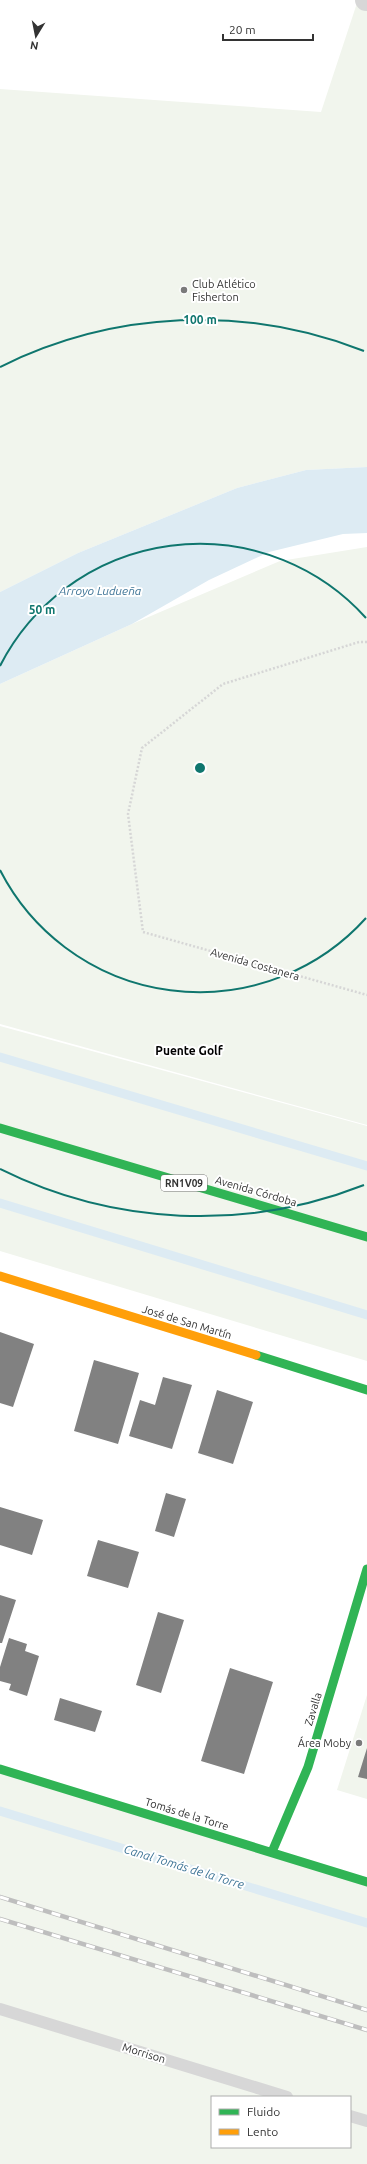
<svg xmlns="http://www.w3.org/2000/svg" width="367" height="2164" font-family="Ubuntu,sans-serif">
	<style>
		.green { fill: #f1f5ed; fill-rule: evenodd }
		.water { fill: #ddebf3 }
		.lines { fill: none; stroke-linecap: round; stroke-linejoin: round }
		.stream { stroke: #ddebf3; stroke-width: 9 }
		.building { fill: #818181 }
		.path { stroke: #d6d6d6; stroke-width: 2.5; stroke-dasharray: 2 2; stroke-linecap: butt }
		.lane { stroke: #d7d7d7; stroke-width: 12 }
		.street { stroke: #d7d7d7; stroke-width: 22 }
		.fast { stroke: #30b455; stroke-width: 9 }
		.slow { stroke: #ff9f0a; stroke-width: 9 }
		.rail-casing { stroke: #bebebe; stroke-width: 4.5 }
		.rail { stroke: #fff; stroke-width: 3; stroke-dasharray: 9; stroke-linecap: butt }
		.ring { fill: none; stroke: #0f766e; stroke-width: 2 }
		.poi-dot { fill: #7a7a7a; stroke: #fff; stroke-width: 1.5 }
		.labels { text-anchor: middle; stroke-width: 4; stroke-linejoin: round; paint-order: stroke }
		.shield { fill: #fff; stroke: #707070; stroke-width: 1 }
		.shield-label { font-size: 10px; font-weight: bold; fill: #333 }
		.poi-label { font-size: 11px; fill: #333; stroke: #fff; text-anchor: start }
		.street-label { font-size: 11px; fill: #333; stroke: #fff }
		.water-label { font-size: 12px; font-style: italic; fill: #3f7597; stroke: #fff }
		.neighbourhood-label { font-size: 12px; font-weight: bold; fill: #000; stroke: #fff }
		.centre { fill: #0f766e; stroke: #fff; stroke-width: 2 }
		.ring-label { font-size: 12px; text-anchor: middle; font-weight: bold; fill: #0f766e; stroke: #fff; stroke-width: 4; stroke-linejoin: round; paint-order: stroke }
	</style>
	<rect width="100%" height="100%" fill="#fff"/>
	<path class="green" d="M358,0H367V467L306,470L237,488L78,553L0,592V89L321,112Z
		M367,547V1125L0,1024V684L132,624L280,561Z
		M0,1026L367,1126V1361L0,1251Z
		M367,1695V1799L337,1790Z
		M0,1769L367,1882V2164H0ZM212,2097H350V2147H212Z"/>
	<path class="water" d="M367,467V533L343,534L269,552L209,580L132,624L0,684V592L78,553L237,488L306,470Z"/>
	<g class="lines">
		<path class="stream" d="M0,1057L367,1166
			M0,1203L367,1315
			M0,1811L367,1923"/>
	</g>
	<path class="building" d="M0,1332L34,1344L13,1407L0,1403Z
		M94,1360L139,1373L118,1444L74,1431Z
		M163,1377L192,1385L172,1449L129,1436L140,1400L155,1405Z
		M217,1390L253,1402L233,1464L198,1453Z
		M166,1493L186,1499L174,1537L155,1531Z
		M0,1507L43,1520L32,1555L0,1545Z
		M98,1540L139,1552L128,1588L87,1576Z
		M0,1595L16,1600L2,1643H0Z
		M158,1612L184,1620L161,1693L136,1685Z
		M9,1638L27,1644L25,1651L39,1656L27,1696L9,1690L11,1684L0,1681V1667Z
		M230,1668L273,1682L244,1774L201,1761Z
		M60,1698L102,1711L95,1732L54,1720Z
		M367,1748V1779L358,1777Z"/>
	<g class="lines">
		<path class="path" d="M367,642H359L223,684L142,748L128,814L143,932L367,995"/>
		<path class="lane" d="M0,2009L287,2097
			M350,2116L367,2121"/>
		<path class="street" d="M366,0H367"/>
		<path class="fast" d="M0,1128L367,1237
			M256,1355L367,1390
			M0,1769L367,1882
			M272,1852L308,1767L367,1569"/>
		<path class="slow" d="M0,1276L256,1355"/>
		<defs>
			<path id="rail" d="M0,1897L367,2010
				M0,1919L367,2030"/>
		</defs>
		<use href="#rail" class="rail-casing"/>
		<use href="#rail" class="rail"/>
	</g>
	<g class="ring">
		<path d="M366 918A224 224 0 0 1 0 870M0 666A224 224 0 0 1 366 618"/>
		<path d="M364 1185A448 448 0 0 1 0 1169M0 367A448 448 0 0 1 364 351"/>
	</g>
	<g class="poi-dot">
		<circle cx="184" cy="290" r="4"/>
		<circle cx="359" cy="1743" r="4"/>
	</g>
	<g class="labels">
		<rect class="shield" x="161" y="1175" width="46" height="16" rx="3"/>
		<g class="shield-label">
			<text x="184" y="1187">RN1V09</text>
		</g>
		<g class="poi-label">
			<text x="192" y="288">Club Atlético<tspan x="192" dy="13">Fisherton</tspan></text>
			<text x="351" y="1747" text-anchor="end">Área Moby</text>
		</g>
		<g class="street-label">
			<text transform="translate(255 964) rotate(16)" y="4">Avenida Costanera</text>
			<text transform="translate(256 1191) rotate(16)" y="4">Avenida Córdoba</text>
			<text transform="translate(187 1322) rotate(17)" y="4">José de San Martín</text>
			<text transform="translate(313 1709) rotate(-73)" y="4">Zavalla</text>
			<text transform="translate(187 1814) rotate(17)" y="4">Tomás de la Torre</text>
			<text transform="translate(144 2053) rotate(17)" y="4">Morrison</text>
		</g>
		<g class="water-label">
			<text x="100" y="595">Arroyo Ludueña</text>
			<text transform="translate(184 1867) rotate(17)" y="4">Canal Tomás de la Torre</text>
		</g>
		<g class="neighbourhood-label">
			<text x="189" y="1055">Puente Golf</text>
		</g>
	</g>
	<circle cx="200" cy="768" r="6" class="centre"/>
	<g class="ring-label">
		<text x="200" y="324">100 m</text>
		<text x="42" y="614">50 m</text>
	</g>
	<rect x="211" y="2096" width="140" height="52" fill="#ffffff" stroke="#adadad"/>
	<rect x="219" y="2109" width="20" height="6" fill="#30b455" stroke="#adadad"/>
	<text x="247" y="2116" font-size="12" fill="#333333">Fluido</text>
	<rect x="219" y="2129" width="20" height="6" fill="#ff9f0a" stroke="#adadad"/>
	<text x="247" y="2136" font-size="12" fill="#333333">Lento</text>
	<g transform="translate(36 36) rotate(190)" stroke="#ffffff" stroke-width="3" paint-order="stroke">
	<path d="M0-3L7 15L0 10L-7 15Z" fill="#333333"/>
	<text y="-6" font-size="11" font-weight="bold" text-anchor="middle" fill="#333333">N</text>
	</g>
	<path d="M223 34v6h90v-6" fill="none" stroke="#333333" stroke-width="2"/>
	<text x="229" y="34" font-size="12" fill="#333333" stroke="#ffffff" stroke-width="3" paint-order="stroke">20 m</text>
</svg>
